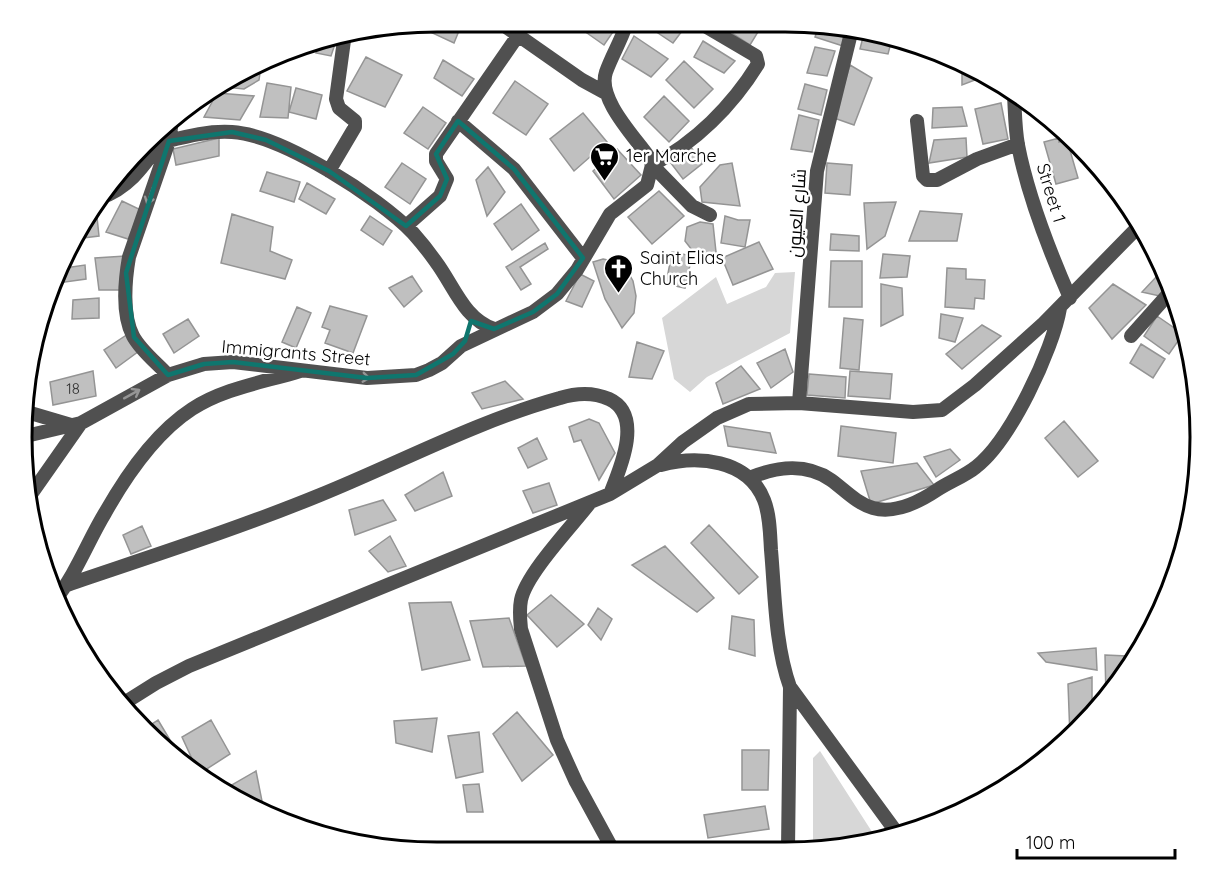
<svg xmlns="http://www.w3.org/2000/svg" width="1221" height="873" font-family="Quicksand,Cairo,sans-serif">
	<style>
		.green { fill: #d7d7d7 }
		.building { fill: #c0c0c0; stroke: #949494; stroke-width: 1.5 }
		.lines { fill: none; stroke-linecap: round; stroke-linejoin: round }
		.minor { stroke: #505050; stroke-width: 14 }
		.oneway { stroke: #969696 }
		.marked { fill: none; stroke: #0f766e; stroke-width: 4.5; stroke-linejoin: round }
		.labels { text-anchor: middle; stroke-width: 5; stroke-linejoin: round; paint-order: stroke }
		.number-label { font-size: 15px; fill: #303030 }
		.poi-label { font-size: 18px; fill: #000; stroke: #fff; text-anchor: start }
		.street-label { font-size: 18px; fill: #000; stroke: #fff }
		.rim { fill: none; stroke: #000; stroke-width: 3 }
	</style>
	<rect width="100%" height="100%" fill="#fff"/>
	<path class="green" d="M795,272L790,333L707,377L690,392L674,379L662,318L716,277L727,304L766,287L775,273Z
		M820,751L876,838L839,848L813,849V758Z"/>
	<path class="building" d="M463,21L454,43L428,31L432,22Z
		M579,24H608L615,29L604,45L577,26Z
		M646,25H675L682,31L673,43Z
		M733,27H761L750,45L730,32Z
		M818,28L847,29L843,46L815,37Z
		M865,29L892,39L888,54L860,49Z
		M634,36L668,59L651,77L622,59Z
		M320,40L335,44L331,56L316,53Z
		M703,41L735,61L724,73L694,57Z
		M815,47L835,51L827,76L807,73Z
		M366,57L402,75L385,107L347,91Z
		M443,60L474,79L462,96L434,78Z
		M684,61L713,89L694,108L666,80Z
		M850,65L872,78L854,125L834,118Z
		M962,65L988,75L962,85Z
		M261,66L259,80L244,89L225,87L222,83Z
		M515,81L548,104L526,135L493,113Z
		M267,83L291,87L288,118L260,117Z
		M805,84L827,90L821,115L798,109Z
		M296,88L322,95L316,119L289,112Z
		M217,93L254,96L240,120L204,117Z
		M664,96L689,121L669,142L644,117Z
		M1001,103L1008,139L983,144L975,109Z
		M423,107L446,123L428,149L404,133Z
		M962,107L967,126L932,128L933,108Z
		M583,113L607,142L574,171L550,139Z
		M799,115L819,120L812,152L791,149Z
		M219,138V156L176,165L173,149Z
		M966,138L967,157L929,163L934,140Z
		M1059,138V142L1067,140L1078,178L1056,184L1044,142Z
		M690,146L703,163L683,179L670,162Z
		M617,149L641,175L614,199L593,171Z
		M402,163L426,179L410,204L385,187Z
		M732,163L740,206L702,202L700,187L720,165Z
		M827,163L852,165L850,195L825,193Z
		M488,167L505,192L487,216L476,180Z
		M267,172L300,182L294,202L260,191Z
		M307,183L335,199L326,214L299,199Z
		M659,191L684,216L652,244L628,217Z
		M122,201L141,210L128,239L106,232Z
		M896,202L885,236L867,249L864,203Z
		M521,204L539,230L512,250L494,224Z
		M920,211L962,214L957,241H909Z
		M232,214L273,227L270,251L292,260L285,279L221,263Z
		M370,216L392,231L383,245L361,230Z
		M725,216L738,220H750L745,247L721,243Z
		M88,217H97L99,236L74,239Z
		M700,222L713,224L716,252L704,259H699L685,241L687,227Z
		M831,234L859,236V251L830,250Z
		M759,242L773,269L733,285L722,258Z
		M545,243L548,249L520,267L531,284L521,290L506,267Z
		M672,252L692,256L685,288L666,284Z
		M883,254L910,256L907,277L880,278Z
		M125,256L120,290H99L95,258Z
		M603,259L617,262L625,267L633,281L636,296L634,313L622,328L605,299L593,262Z
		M831,261H862V307H829Z
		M85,265L86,279L58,283V269Z
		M947,268L966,269V279L985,280L984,299L975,298L974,309L945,307Z
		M580,274L594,281L582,307L566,301Z
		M412,276L422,291L404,307L389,288Z
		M1157,276L1168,280L1171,287L1164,297L1142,292Z
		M881,284L902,288L903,315L881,326Z
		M1113,284L1146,305L1112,339L1089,308Z
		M99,298V318L72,319L73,300Z
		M330,306L367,316L353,353L325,343L330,330L322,327Z
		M297,307L311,313L296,348L282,342Z
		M941,314L963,318L955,342L939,338Z
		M1157,316L1183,334L1169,354L1144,336Z
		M844,318L863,320L859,370L840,368Z
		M188,319L199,336L174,353L163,334Z
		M982,325L1001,336L962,369L946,354Z
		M128,334L139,351L116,368L104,350Z
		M637,342L664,351L652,379L629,377Z
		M1141,344L1165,359L1153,378L1130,363Z
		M785,349L793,372L771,388L757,363Z
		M741,366L760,389L723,404L716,383Z
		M93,371L96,396L53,405L50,382Z
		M850,371L892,374L890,399L848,396Z
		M809,374L846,377L845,398L807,395Z
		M505,381L523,399L482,409L472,393Z
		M589,419L599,423L615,453L599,480L581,440L574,442L569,427Z
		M1064,421L1098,461L1078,477L1045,438Z
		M724,426L770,433L776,453L728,446Z
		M841,426L896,433L893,463L838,456Z
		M537,438L547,459L528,468L518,448Z
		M950,449L960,460L936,477L924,457Z
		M917,463L934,485L871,504L861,471Z
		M443,472L452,496L415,511L405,495Z
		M549,483L557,505L533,513L523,491Z
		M383,500L396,520L355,535L349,510Z
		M709,525L758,577L739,594L691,543Z
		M142,526L151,546L131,554L123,535Z
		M390,536L406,566L388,572L369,551Z
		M665,546L714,598L697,612L632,565Z
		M551,595L584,624L557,647L527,615Z
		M451,602L470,660L422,670L409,603Z
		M598,608L612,619L601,640L588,625Z
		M732,616L754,620L755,656L729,649Z
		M509,618L526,666L483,667L470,621Z
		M1096,648L1097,670L1046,662L1038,653Z
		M1105,655L1127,656V669L1106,698Z
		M1092,677V713L1070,737L1068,684Z
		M517,712L553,755L522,781L493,734Z
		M437,718L432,752L396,743L394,721Z
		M158,720L173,745L166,749L144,729Z
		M211,720L230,754L199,774L182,737Z
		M479,732L483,772L456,778L448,736Z
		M742,750H769L768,790H742Z
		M256,771L263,806L256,810L223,790Z
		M479,784L483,812H467L463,785Z
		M765,806L769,829L708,838L704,815Z"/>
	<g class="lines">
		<path class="minor" d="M499,22L582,80L604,92
			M705,26L756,56L758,64C732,106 695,143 652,165L692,206L710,215
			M1014,95C1015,111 1015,129 1018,145C1028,197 1049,250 1070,298
			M458,121L514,169L583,258
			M917,121L923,176L927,180H937L977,159L1018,144
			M142,147C172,141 201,130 232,132C282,135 378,197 413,233C421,242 429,252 436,262C454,286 464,319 494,329
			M329,171L355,127V121L339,108L336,99L345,33
			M100,198C129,188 143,167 161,142
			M406,226L440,196L447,179L436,161V154L519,34
			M1131,336L1172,290
			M31,350L39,331
			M168,375C157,363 141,351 133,336C122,315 125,280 129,257L169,141L172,121
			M799,403L817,171L852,29
			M27,412L71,425
			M26,436L81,423L168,375L204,364L233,362L367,378L416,375L429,370L442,363L461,346L533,312L557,294L577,270L610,214L647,185L652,165L648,156C633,135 597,98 606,72C612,55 621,41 626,25
			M661,465C697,455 748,459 764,500C770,515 770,534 771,550C775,595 775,645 790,687L897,833
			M749,478C776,467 805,462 831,480C845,490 856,503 873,508C894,514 919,502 937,490C949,482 965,476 976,467C1010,441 1053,350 1060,308
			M27,500L81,423
			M589,504C572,526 526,574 521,600C519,610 520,619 521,629L557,740L576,782L613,850
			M67,585C152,556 237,529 320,495C399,463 477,421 560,398C576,393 593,392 609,399C644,415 620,469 610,494
			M55,600C76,574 88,541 105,513C127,474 155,433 192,409C224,388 265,382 300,371
			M121,705L156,683L189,666L610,494L658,465L683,442L717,418L749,404L799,403L913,412L942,410L975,385L1044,323L1141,224
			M788,849L790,687"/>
	</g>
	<defs><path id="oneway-shaft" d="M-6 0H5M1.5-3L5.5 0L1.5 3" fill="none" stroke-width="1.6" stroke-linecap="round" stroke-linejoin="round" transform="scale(1.5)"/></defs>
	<g class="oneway">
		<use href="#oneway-shaft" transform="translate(150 196) rotate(109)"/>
		<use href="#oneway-shaft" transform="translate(361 377) rotate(7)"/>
		<use href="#oneway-shaft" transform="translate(132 394) rotate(-29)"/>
	</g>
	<path class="marked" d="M458,121L514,169L583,258L557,294L533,312L494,329L471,321L465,341L453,354L416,375L367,378L233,362L204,364L168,375L134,337L126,273L169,141L232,132L266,140L329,171L406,226L440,196L447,179L436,154Z"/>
	<defs>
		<symbol id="supermarket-pin" viewBox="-11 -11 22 30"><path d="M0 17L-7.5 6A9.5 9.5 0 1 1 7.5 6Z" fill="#000" stroke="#fff"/><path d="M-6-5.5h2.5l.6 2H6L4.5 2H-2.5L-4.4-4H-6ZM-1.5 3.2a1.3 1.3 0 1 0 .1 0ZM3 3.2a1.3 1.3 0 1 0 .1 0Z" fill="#fff"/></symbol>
		<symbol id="church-pin" viewBox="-11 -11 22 30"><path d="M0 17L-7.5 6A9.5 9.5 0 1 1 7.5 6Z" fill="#000" stroke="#fff"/><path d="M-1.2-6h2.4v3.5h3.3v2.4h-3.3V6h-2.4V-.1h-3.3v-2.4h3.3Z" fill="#fff"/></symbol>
	</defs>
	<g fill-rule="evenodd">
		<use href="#supermarket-pin" x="588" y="140" width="33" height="45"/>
		<use href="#church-pin" x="602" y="252" width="33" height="45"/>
	</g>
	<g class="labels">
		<g class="number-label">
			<text x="73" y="394">18</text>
		</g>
		<g class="poi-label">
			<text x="626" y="162">1er Marche</text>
			<text x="640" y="264">Saint Elias<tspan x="640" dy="21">Church</tspan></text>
		</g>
		<g class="street-label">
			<text transform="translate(1051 193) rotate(73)" y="6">Street 1</text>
			<text transform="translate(797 213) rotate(-86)" y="6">شارع العيون</text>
			<text transform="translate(296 353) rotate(5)" y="6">Immigrants Street</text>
		</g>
	</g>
	<path d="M0 0H1221V873H0ZM437 32H785A405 405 0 0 1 1190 437V437A405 405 0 0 1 785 842H437A405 405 0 0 1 32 437V437A405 405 0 0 1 437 32Z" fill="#fff" fill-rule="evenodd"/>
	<path class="rim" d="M437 32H785A405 405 0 0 1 1190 437V437A405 405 0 0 1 785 842H437A405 405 0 0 1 32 437V437A405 405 0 0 1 437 32Z"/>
	<path d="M1017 849v9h158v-9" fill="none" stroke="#000000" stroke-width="3"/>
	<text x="1026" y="849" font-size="18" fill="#000000" stroke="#ffffff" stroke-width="4.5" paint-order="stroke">100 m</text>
</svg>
